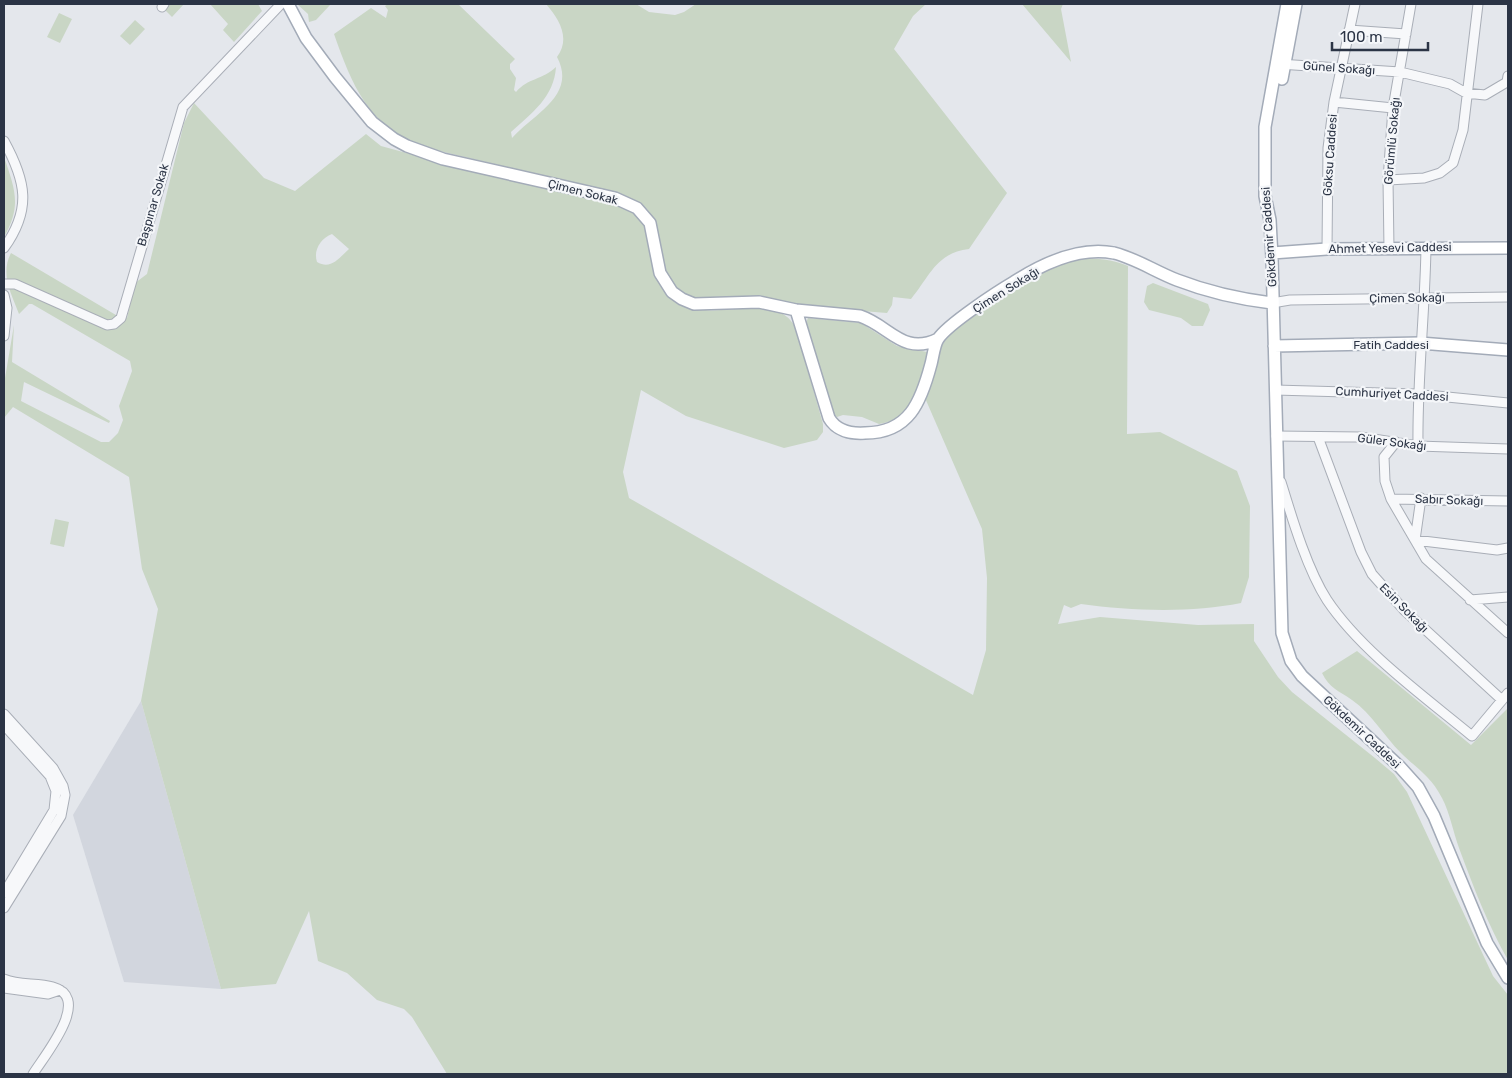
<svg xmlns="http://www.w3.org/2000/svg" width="1512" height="1078" font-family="Rubik,sans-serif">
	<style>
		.built { fill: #d2d6de }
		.green { fill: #c9d6c5; fill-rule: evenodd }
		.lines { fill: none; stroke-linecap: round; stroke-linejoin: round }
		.minor-casing { stroke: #a9aeb7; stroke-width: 11 }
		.major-casing { stroke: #a3abb8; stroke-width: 14 }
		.minor { stroke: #f7f8fa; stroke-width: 9 }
		.major { stroke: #fff; stroke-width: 11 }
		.labels { text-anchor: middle; stroke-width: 4.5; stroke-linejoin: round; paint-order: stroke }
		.street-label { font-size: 12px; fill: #2b3445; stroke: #f4f6f9 }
	</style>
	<rect width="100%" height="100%" fill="#e4e7ec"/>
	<path class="built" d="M141,701L221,989L124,982L73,815Z"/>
	<path class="green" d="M169,4H184L172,17L164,9Z
		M210,4H258L262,11L234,42L223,30L228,24Z
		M297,4H331L316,20L309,22L308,14Z
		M388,4H458L515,59L510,64V69L516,78L514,90L516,92C528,78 542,80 556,67C554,97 532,113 511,132L512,138C535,113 577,95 557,57C571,38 559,19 546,4H636L649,12L675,15L684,12L696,4H926L913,16L894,49L1007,193L969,249C936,253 930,276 911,299L893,297L892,305L887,313L688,297L671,283L665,271L657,226L647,209L638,203L603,190L423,147C368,126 352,85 334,34L371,8L386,18L388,10L385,6Z
		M1022,4H1063L1061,9L1071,62Z
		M59,13L72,19L60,43L47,37Z
		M135,20L145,29L130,45L120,36Z
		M194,103L264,178L295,191L366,134L381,146C426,158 471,171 517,181C548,188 612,195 636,215C660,235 643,282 674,299C681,303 690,307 698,309C724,316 781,293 796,329L823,424V432L817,440L784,448L686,416L641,390L623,472L629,498L973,695L986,650L987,578L982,529L925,398C928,390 932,382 935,373C938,360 938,349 947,338C959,323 976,313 992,302C1034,274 1077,245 1128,266L1127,434L1160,432L1237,471L1250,506L1249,577L1241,603C1192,613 1131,611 1081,604L1071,608L1064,605L1058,624L1100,617L1198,625L1254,624V641L1278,677L1292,692L1375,758L1394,774L1407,792L1493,976L1508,995V1074H447L412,1017L404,1009L377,1000L347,973L318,961L309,911L276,984L221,989L141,701L158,609L142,569L129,477L13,407L4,418V384L14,325L12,362L110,421L109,423L24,382L21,401L101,442H109L118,433L123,420L119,406L132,371L130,361L32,304H29L19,314C11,293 0,274 11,253L121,318H127L135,283L147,274L184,123ZM332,234L349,249C339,258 331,270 317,262C313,250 321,238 332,234Z
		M4,157C15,189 22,206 4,237Z
		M1153,283L1208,304L1210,310L1203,326H1192L1181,318L1149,310L1144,302L1147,286Z
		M808,318L861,323L897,346L927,352C927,360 924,368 922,375C915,400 906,420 879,424L862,417L843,415L837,417L832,413L805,325Z
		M55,519L69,522L64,547L50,544Z
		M1357,651L1471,745L1508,708V960C1488,925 1473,886 1459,848C1453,832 1450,813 1442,798C1431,776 1417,769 1401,753C1384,736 1372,714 1352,700C1339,691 1329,688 1322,673Z"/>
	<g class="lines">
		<defs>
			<path id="minor" d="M162,7L164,4
				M1349,30L1406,34
				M1279,64L1400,72L1450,84L1466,93L1485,95L1507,82L1508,76
				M1334,102L1393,108
				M4,141C26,181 32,209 4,248
				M1388,180L1424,178L1440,173L1453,163L1463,130L1478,4
				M1327,249L1328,148L1334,102L1355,4
				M1389,249L1388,180L1393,108L1411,4
				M4,284H15L107,325L114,324L121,318L183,107L281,4
				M4,295L7,308L4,336
				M1272,303L1290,300L1508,297
				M1275,390L1417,394L1508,403
				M1276,436L1361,437L1418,446L1508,449
				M1318,437L1361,552L1372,574L1405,611L1502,700
				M1396,442L1384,457L1385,481L1391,499L1426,559L1508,633
				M1418,446C1417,379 1425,313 1426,247
				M1281,482C1292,518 1307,569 1327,600C1361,651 1425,697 1472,736L1508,693
				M1421,498L1415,540L1497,550L1508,548
				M1391,499L1508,501
				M1470,600L1508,597
				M4,714L53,768L63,786L65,795L61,816L4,908
				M4,725L50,776L56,791L54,810L4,893
				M4,979C19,986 37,982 53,987C93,998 44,1056 33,1074
				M4,988L48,994L60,990"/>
			<path id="major" d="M288,4L306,38L335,77L372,122L394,139L407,146L443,159L615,198L637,208L650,223L660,273L672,292L682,299L694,304L759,302L796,310L860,316C890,326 903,356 938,339
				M1287,4L1265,127V196L1270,220L1272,258L1282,633L1291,661L1302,676L1400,767L1418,787L1434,816L1487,943L1508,978
				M1282,79L1296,4
				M1272,253L1327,249L1508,248
				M796,310L829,418C836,430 850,434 865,433C909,433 921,402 931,364C933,357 934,345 938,339C948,324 997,292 1014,282C1042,264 1079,246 1114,253C1135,258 1156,272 1177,280C1208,292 1239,299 1272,303
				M1274,346L1420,343L1508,350"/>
		</defs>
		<use href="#minor" class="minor-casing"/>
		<use href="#major" class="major-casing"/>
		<use href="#minor" class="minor"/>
		<use href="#major" class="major"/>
	</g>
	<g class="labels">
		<g class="street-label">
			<text transform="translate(1339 68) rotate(4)" y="4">Günel Sokağı</text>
			<text transform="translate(1392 141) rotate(-85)" y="4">Görümlü Sokağı</text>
			<text transform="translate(1330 155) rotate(-86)" y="4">Göksu Caddesi</text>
			<text transform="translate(583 192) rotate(14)" y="4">Çimen Sokak</text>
			<text transform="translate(153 205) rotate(-74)" y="4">Başpınar Sokak</text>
			<text transform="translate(1269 237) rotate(-94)" y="4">Gökdemir Caddesi</text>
			<text transform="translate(1390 248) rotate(-1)" y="4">Ahmet Yesevi Caddesi</text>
			<text transform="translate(1006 290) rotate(-32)" y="4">Çimen Sokağı</text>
			<text transform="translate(1407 298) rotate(-1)" y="4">Çimen Sokağı</text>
			<text x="1391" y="349">Fatih Caddesi</text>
			<text transform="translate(1392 394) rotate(3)" y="4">Cumhuriyet Caddesi</text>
			<text transform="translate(1392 442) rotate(7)" y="4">Güler Sokağı</text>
			<text transform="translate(1449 500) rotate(2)" y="4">Sabır Sokağı</text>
			<text transform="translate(1404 608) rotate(45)" y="4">Esin Sokağı</text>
			<text transform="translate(1362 732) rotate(43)" y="4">Gökdemir Caddesi</text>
		</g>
	</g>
	<rect width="1512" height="1078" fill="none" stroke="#2b3445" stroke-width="10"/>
	<path d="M1332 42v8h96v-8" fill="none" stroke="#2b3445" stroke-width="2.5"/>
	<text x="1340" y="42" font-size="15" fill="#2b3445" stroke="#f4f6f9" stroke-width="4" paint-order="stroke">100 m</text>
</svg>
